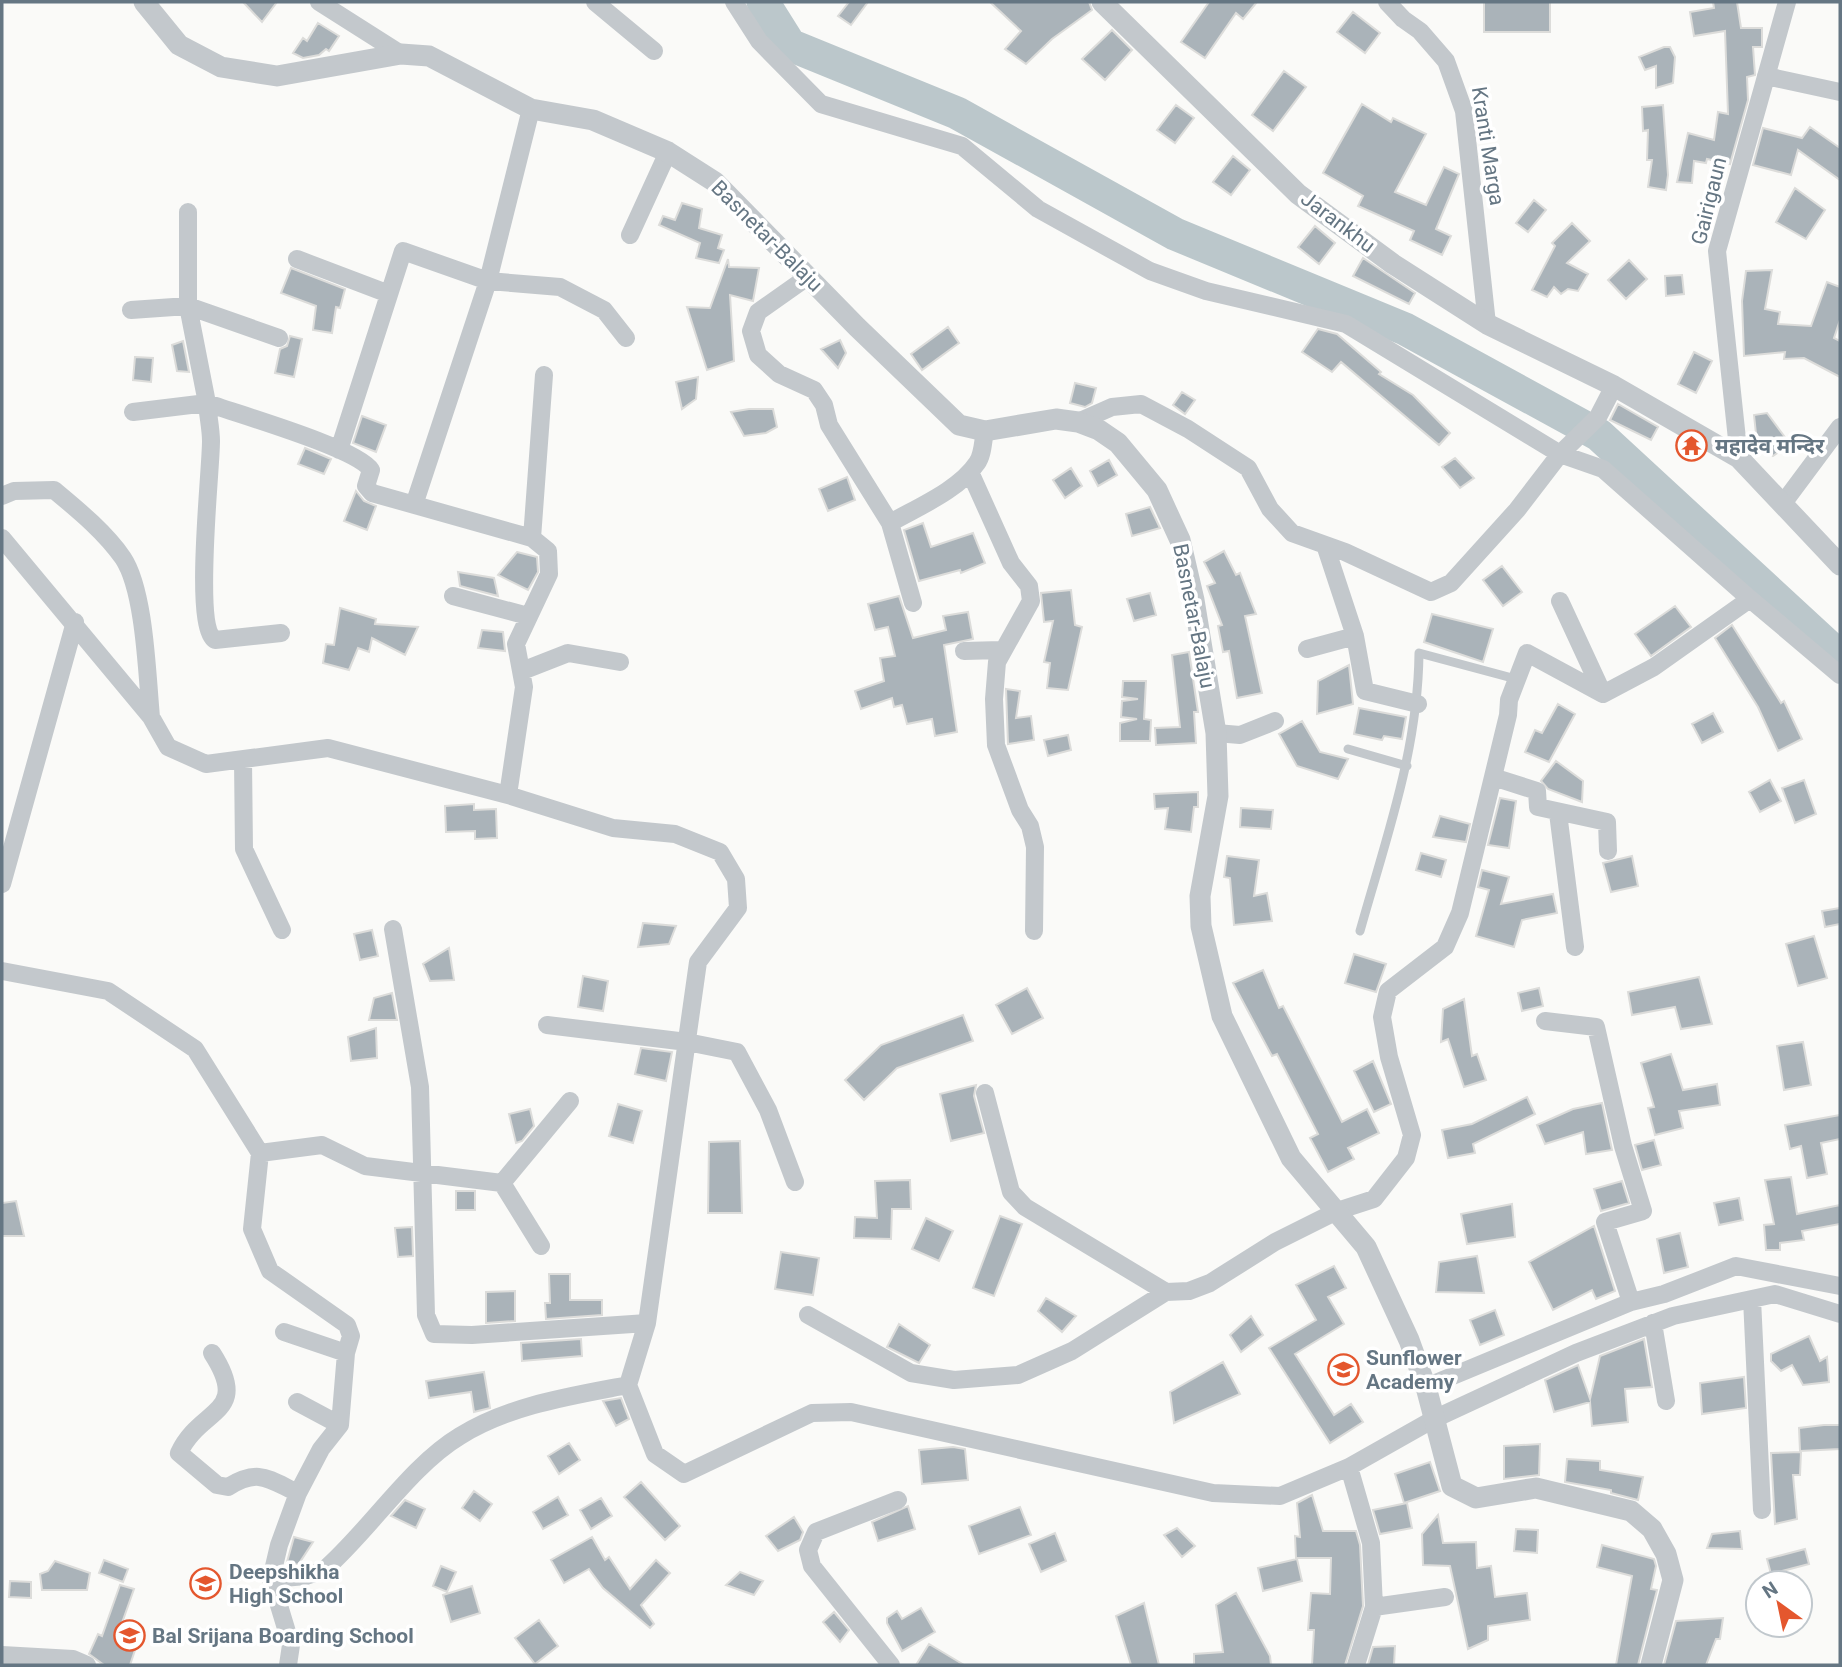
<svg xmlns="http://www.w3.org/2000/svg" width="1842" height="1667" font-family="Roboto,'Noto Sans Devanagari',sans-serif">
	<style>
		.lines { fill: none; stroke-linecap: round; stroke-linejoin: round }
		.river { stroke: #bbc7cb; stroke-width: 33 }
		.building { fill: #aab3b9; stroke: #dcdcda; stroke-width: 2 }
		.service { stroke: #c3c8cc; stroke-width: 9 }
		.minor { stroke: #c3c8cc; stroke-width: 18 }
		.tertiary { stroke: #c3c8cc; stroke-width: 21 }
		.labels { text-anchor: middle; stroke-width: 7; stroke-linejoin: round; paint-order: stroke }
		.street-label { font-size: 21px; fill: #657683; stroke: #fff }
		.poi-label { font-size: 21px; font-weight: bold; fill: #657683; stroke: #fff; text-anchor: start }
	</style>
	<rect width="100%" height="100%" fill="#fafaf8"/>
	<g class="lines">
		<path class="river" d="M763,2L790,45L957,113L1175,234L1405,329L1599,435L1840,657"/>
	</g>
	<path class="building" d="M243,2H277L262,22Z
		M849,2H868L851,25L838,16Z
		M990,2H1089L1092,10L1052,39L1026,64L1005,49L1021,31Z
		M1209,2H1257L1243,19L1236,13L1205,58L1181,42Z
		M1484,2H1550V32H1484Z
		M1713,2H1737L1741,28H1762V47H1753L1755,75L1747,77L1748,100L1730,164L1707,159L1706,163L1694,161L1692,183L1677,182L1688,133L1714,140L1718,112L1728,114L1725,31L1694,36L1690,12L1714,8Z
		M1353,12L1380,33L1365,53L1337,32Z
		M318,23L339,36L329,51L326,49L319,55L303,58L293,53L303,38L307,41Z
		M1112,30L1132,50L1105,80L1082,59Z
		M1664,47H1670L1675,57L1673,83L1656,88V66L1645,70L1639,57Z
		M1284,71L1306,87L1273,131L1252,115Z
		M1362,104L1391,122L1393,118L1426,134L1395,192L1426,205L1444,167L1459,174L1436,229L1451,236L1442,255L1410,240L1414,231L1358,206L1363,196L1323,173Z
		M1176,105L1194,118L1175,143L1157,130Z
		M1663,105L1668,175L1666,190L1648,187L1652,160H1647L1648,130L1643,131L1642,107Z
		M1810,127L1840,148V180L1798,150L1791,175L1753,165L1763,128L1802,138Z
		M1233,156L1250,170L1231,195L1213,182Z
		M1795,188L1825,210L1806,239L1776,222Z
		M1534,200L1546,210L1528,232L1516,223Z
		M682,203L702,209L699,228L722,235L718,248L724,250L719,263L696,258L700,243L659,225L663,216L675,220Z
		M1572,223L1590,241L1567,263L1588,274L1578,291L1568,289L1561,294L1554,287L1547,297L1532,290L1555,246L1552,243Z
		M1315,226L1335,243L1319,264L1298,247Z
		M1363,258L1415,293L1409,304L1353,276Z
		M728,259L729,267L759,268L753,301L730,295L734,361L707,370L687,307L710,308Z
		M1629,260L1647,279L1626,299L1608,280Z
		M291,268L345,289L340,308L336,307L332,333L313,330L316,306L281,293Z
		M1772,270L1765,309L1780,312L1778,324L1811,326L1827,282L1840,287V320L1834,338L1840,341V377L1804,358L1784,359L1785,352L1744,356L1742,301L1746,271Z
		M1682,275L1684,294L1666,296L1665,276Z
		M948,327L959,343L922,370L911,354Z
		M1318,329L1337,334L1381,372L1379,374L1413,395L1450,433L1439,445L1341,362L1332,372L1302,352Z
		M290,336L302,339L294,377L275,373L280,349L287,346Z
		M840,340L846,353L838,368L821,349Z
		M183,341L189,372L177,371L172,345Z
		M1694,352L1712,361L1696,393L1678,384Z
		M135,357L153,358L151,382L133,380Z
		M698,377L696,399L682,409L676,382Z
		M1075,383L1096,388L1092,403L1085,407L1070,403Z
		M1182,392L1195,400L1185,414L1173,405Z
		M1618,404L1658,427L1651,440L1610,420Z
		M749,409H773L777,427L766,433L744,436L731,412Z
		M1767,413L1790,444L1773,456L1757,443L1754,415Z
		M362,416L386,425L376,452L353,443Z
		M305,448L331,459L324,474L298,464Z
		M1455,458L1474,478L1460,488L1442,467Z
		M1109,460L1117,475L1098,486L1090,471Z
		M1071,468L1082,486L1065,498L1053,480Z
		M847,477L855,500L828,511L819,489Z
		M356,491L364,501L376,506L367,530L344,521Z
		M1150,507L1160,528L1132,536L1126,514Z
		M923,523L931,547L973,533L985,563L961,573L960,570L919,581L904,530Z
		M1224,551L1236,575L1240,573L1256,614L1245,616L1262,693L1237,698L1229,651L1223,652L1218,626L1222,625L1207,586L1215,583L1204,562Z
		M517,552L537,557L538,572L528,590L498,575Z
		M1502,566L1522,592L1503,606L1483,580Z
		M458,572L494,578L498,596L460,586Z
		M1071,590L1075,625L1082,627L1068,690L1047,688L1050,663L1044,662L1053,621L1044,622L1041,593Z
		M1150,593L1156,615L1134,621L1127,599Z
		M899,596L913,638L946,630L943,616L968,612L973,639L944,645L957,732L935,736L932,719L907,724L902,705L894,707L892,698L861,709L855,691L884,681L880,658L895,656L888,627L875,630L868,604Z
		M1675,606L1691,627L1651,656L1635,634Z
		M340,608L376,619L375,624L418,627L405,655L372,638L369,652L358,648L349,670L323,663L326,644L334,645Z
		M1432,614L1493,629L1483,662L1424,642Z
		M1732,625L1781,703L1784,701L1802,739L1778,751L1758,707L1715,638Z
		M482,630L503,632L505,651L478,648Z
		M1189,652L1198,712H1194L1196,743L1156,745L1155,728L1180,727L1172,655Z
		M1349,665L1353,704L1317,714L1318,681Z
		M1123,681H1146L1144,719L1151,720L1150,741H1120V723L1137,719L1121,717L1122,701L1138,699L1122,697Z
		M1006,689L1020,691L1016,718L1031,716L1034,740L1008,744Z
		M1558,704L1575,714L1549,762L1525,752L1535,730L1542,733Z
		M1359,708L1406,717L1402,739L1384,736L1382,740L1354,734Z
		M1713,713L1723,732L1702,743L1692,724Z
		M1302,721L1320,752L1348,759L1338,779L1297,766L1279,734Z
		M1068,735L1071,750L1048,756L1044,740Z
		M1556,761L1583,781L1582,802L1548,789L1541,781Z
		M1770,780L1781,801L1760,812L1749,792Z
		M1804,780L1816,814L1795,823L1782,788Z
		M1198,792V807H1194L1191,832L1165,829L1168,808L1155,809L1154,794Z
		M1500,798L1516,801L1509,848L1488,845Z
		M474,804V810L496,809L497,838L475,839V831L446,832L445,806Z
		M1241,808L1273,810L1271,829L1240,827Z
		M1440,816L1470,824L1466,842L1433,837Z
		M1421,853L1446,860L1441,877L1416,870Z
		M1227,856L1259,860L1254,896L1267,893L1272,921L1234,925L1230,878L1224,877Z
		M1632,856L1638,886L1611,892L1603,863Z
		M1482,870L1509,877L1501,904L1553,894L1557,913L1522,920L1514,947L1476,936L1489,890L1478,887Z
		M1840,908V924L1825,927L1822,911Z
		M643,923L676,926L669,944L638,947Z
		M372,930L378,956L360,960L354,934Z
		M1814,936L1827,978L1798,986L1786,944Z
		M449,948L454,980L430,981L423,964Z
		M1354,954L1386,964L1376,992L1345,983Z
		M1263,970L1279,1008L1283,1006L1342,1122L1367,1109L1379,1133L1348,1148L1354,1159L1328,1172L1310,1138L1318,1134L1277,1054L1272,1056L1233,983Z
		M583,976L608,981L603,1011L578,1007Z
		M1699,977L1712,1024L1681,1029L1675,1007L1632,1015L1628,992Z
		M1027,988L1043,1018L1012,1034L996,1005Z
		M1539,988L1543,1006L1522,1011L1518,993Z
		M392,993L397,1020H369L374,998Z
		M1464,999L1472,1056L1477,1054L1486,1080L1464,1087L1448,1039L1441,1042L1443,1009Z
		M963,1015L973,1041L897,1068L864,1100L845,1080L881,1045Z
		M376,1028L377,1058L351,1061L348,1037Z
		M1803,1042L1811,1085L1784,1090L1777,1046Z
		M641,1048L672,1052L666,1081L635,1074Z
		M1671,1054L1683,1090L1717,1084L1720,1105L1679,1111L1683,1128L1655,1135L1648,1108L1654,1107L1641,1063Z
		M1373,1061L1391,1104L1374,1112L1354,1071Z
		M976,1085L974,1096L984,1133L951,1141L940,1094Z
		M1527,1097L1535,1114L1473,1144L1475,1153L1448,1158L1442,1130L1472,1124Z
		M1602,1103L1612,1150L1586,1154L1583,1132L1545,1144L1537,1125L1573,1109Z
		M618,1104L642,1111L633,1143L609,1136Z
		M530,1109L534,1126L522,1141L516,1143L509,1114Z
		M1840,1115V1139L1821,1143L1827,1174L1807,1178L1801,1146L1790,1149L1785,1125Z
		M1654,1140L1661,1165L1642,1170L1635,1145Z
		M740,1141L742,1213H708L709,1142Z
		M1791,1177L1797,1214L1840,1205V1224L1802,1231L1804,1240L1780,1243V1250H1766L1764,1225L1774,1224L1765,1180Z
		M910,1180L911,1209H892L891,1239L854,1238L855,1217L877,1218L875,1181Z
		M1622,1181L1629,1203L1601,1211L1594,1189Z
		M456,1191H475V1210H456Z
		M1739,1198L1743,1220L1719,1225L1714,1203Z
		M16,1201L24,1236H2V1203Z
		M1512,1204L1515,1237L1467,1244L1461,1214Z
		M1000,1216L1022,1224L994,1296L973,1288Z
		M926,1218L953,1231L939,1261L912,1249Z
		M1594,1226L1615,1291L1596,1299L1592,1290L1553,1310L1529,1262Z
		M412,1227L413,1256L398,1257L395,1228Z
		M1680,1233L1688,1267L1664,1273L1657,1239Z
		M781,1252L819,1258L813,1295L775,1289Z
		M1477,1256L1484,1293L1436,1292L1439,1262Z
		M1334,1266L1346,1288L1328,1297L1344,1324L1295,1354L1334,1415L1351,1404L1363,1422L1330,1443L1269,1348L1316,1320L1296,1285Z
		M549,1274H570V1300H602V1315L546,1319L545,1303H550Z
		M515,1291V1321L486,1323V1292Z
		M1046,1298L1076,1316L1062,1332L1038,1311Z
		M1495,1310L1504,1335L1480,1345L1470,1320Z
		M1251,1316L1263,1335L1241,1352L1230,1335Z
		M899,1324L930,1345L919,1363L887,1347Z
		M1809,1336L1820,1361L1827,1357L1829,1382L1803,1385L1792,1365L1781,1371L1771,1361V1354Z
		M581,1339L582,1356L522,1361L521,1343Z
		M1644,1339L1652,1387L1625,1389L1628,1422L1592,1426L1590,1402L1554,1412L1545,1380L1578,1365L1590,1399L1600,1356Z
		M1223,1362L1240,1394L1174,1423L1170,1392Z
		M484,1372L490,1408L474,1412L471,1392L429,1398L426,1381Z
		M1744,1377L1746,1408L1702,1414L1700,1383Z
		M621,1398L629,1419L616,1426L603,1401Z
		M1824,1425H1840V1449L1800,1451L1799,1428Z
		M569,1443L580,1460L559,1474L548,1456Z
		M1540,1444L1539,1475L1504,1479V1446Z
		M953,1447L965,1449L968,1480L922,1484L919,1450Z
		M1801,1452L1800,1475H1793L1797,1519L1775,1524L1771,1453Z
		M1567,1459L1600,1461V1470L1643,1477L1638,1500L1611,1493V1490L1565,1482Z
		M1430,1462L1440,1491L1404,1503L1395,1474Z
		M641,1482L680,1526L665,1540L624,1497Z
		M474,1491L492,1504L480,1521L462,1508Z
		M1312,1495L1323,1531H1356L1360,1545L1363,1606L1345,1665H1312L1314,1630H1308L1311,1593L1330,1594L1331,1558H1296L1295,1536L1300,1537L1297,1503Z
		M558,1497L568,1515L543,1529L533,1512Z
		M601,1498L612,1516L591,1529L580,1510Z
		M405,1500L425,1509L416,1528L391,1516Z
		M1407,1503L1412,1528L1380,1534L1373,1510Z
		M908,1506L915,1529L878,1541L872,1522Z
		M1020,1507L1031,1535L979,1554L969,1526Z
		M1438,1515L1443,1543L1476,1542L1477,1568L1491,1566L1495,1597L1527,1593L1530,1620L1488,1626V1640L1468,1649L1450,1566L1423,1565L1422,1534Z
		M794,1517L803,1532L800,1540L778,1551L766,1536Z
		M1177,1528L1195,1546L1182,1557L1164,1535Z
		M1516,1529L1538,1530L1537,1553L1514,1551Z
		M1740,1531L1742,1549L1707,1548L1712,1534Z
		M1055,1533L1066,1561L1041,1572L1029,1544Z
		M294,1537L313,1542L298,1565L287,1562Z
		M592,1537L605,1560L609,1557L630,1589L656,1560L670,1573L641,1605L654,1624L650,1628L603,1588L589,1569L564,1583L551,1560Z
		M1602,1545L1654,1559L1656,1566L1651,1589L1657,1590L1638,1665H1616L1632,1576L1597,1567Z
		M1805,1549L1809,1564L1771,1574L1767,1559Z
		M1297,1559L1302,1581L1263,1591L1258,1568Z
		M104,1560L128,1569L123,1582L99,1573Z
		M55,1561L90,1573L87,1590H42L40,1574L48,1571Z
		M441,1566L456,1572L447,1592L433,1586Z
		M740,1572L763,1581L754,1595L726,1585Z
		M10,1581L31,1582V1598L9,1597Z
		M120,1585L134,1589L116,1640L136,1647L130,1665H104L89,1654L98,1634L102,1636Z
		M472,1586L480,1613L451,1622L443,1595Z
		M1236,1593L1270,1656L1271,1665H1194V1654L1223,1652L1216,1605Z
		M1144,1603L1159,1665H1131L1116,1616Z
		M921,1608L935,1632L902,1651L887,1623V1618L897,1611L902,1619Z
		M834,1612L849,1630L840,1642L823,1622Z
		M1723,1618L1720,1639H1716L1706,1665H1664L1676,1621Z
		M539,1620L558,1646L535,1664L515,1638Z
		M929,1644L964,1665H916Z
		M1395,1646L1394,1665H1368L1373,1647Z"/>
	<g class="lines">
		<path class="service" d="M1348,749L1407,766
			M1360,931C1386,838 1418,751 1419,653L1516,679"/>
		<path class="minor" d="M319,2L401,54
			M595,2L654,51
			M734,2L759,41L821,104L962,146L1038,209L1150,271L1206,291L1346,324L1560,454L1603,469L1750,599
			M1387,2L1403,19L1420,31L1446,61L1464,111L1487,324
			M1766,76L1840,92
			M188,212V306L207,403C237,414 357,448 371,470L366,486L372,493L532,538L548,551L549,574L516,644L524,687L508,795
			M630,235L668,152
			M297,259L389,294
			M809,276L758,312L751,331L758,355L779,374L814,390L824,405L829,425L890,523L913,603
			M131,310L188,306L279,338
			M133,412L207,403C208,416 211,429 211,441C211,473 193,626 215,640L281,633
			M1078,422L1112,407L1141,404L1188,429L1248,468L1270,509L1292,533L1345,552L1431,592L1451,583L1517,510L1560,454L1598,417L1614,386
			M339,450L403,251L488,281L560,287L604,310L626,338
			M1739,458L1717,251L1787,2
			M970,472L1011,563L1029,586L1031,601L997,662L994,699L996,745L1020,810L1030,826L1035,847L1034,931
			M2,496L14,491L54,490C78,510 105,532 123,558C145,591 147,676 151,717
			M1784,502L1840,427
			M414,505L488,281L531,109
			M890,523C918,507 959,490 977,463C983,455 983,440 985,431
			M2,538L151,717L168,747L206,764L328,748L508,795L613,828L675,834L720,852L736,879L738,908L698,962L647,1323L628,1385L655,1454L684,1474L812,1413L851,1412L1213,1493L1280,1496L1349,1467L1434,1419L1576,1353L1673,1316L1775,1294L1840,1314
			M532,538L544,375
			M1326,548L1355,636L1365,691L1418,704
			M453,596L528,616
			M1560,601L1603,694L1654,667L1750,599L1840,675
			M1307,649L1355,636
			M964,651L1001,650
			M522,671L568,653L620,662
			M1216,733L1240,735L1275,721
			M243,760L244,849L282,930
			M1493,777L1537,791L1538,807L1607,822L1608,851
			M1558,813L1575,947
			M2,884L75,622
			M393,929L420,1087L426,1315L434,1334L472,1335L647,1323
			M2,971L108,991L195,1049L260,1153L322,1145L365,1166L502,1183L570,1101
			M1545,1021L1596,1027L1623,1146L1643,1211L1605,1222L1631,1302
			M547,1025L687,1042L737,1052L768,1110L795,1182
			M985,1093L1011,1192L1025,1207L1166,1292L1189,1291L1210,1283L1275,1242L1337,1211L1374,1199L1406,1158L1412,1135L1389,1057L1382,1017L1388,991L1445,947L1460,913L1508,715L1509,700L1527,653L1603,694
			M260,1153L252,1229L270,1271L347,1325L351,1336L346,1353L340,1425L321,1449L298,1493L279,1545L271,1579L291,1645L288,1665
			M502,1183L541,1246
			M1752,1299L1762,1510
			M808,1315L911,1373L954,1380L1018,1375L1072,1351L1166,1292
			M1653,1323L1666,1401
			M284,1332L346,1353
			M212,1353C252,1415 200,1407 179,1453L217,1485L228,1487C259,1468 268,1479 298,1493
			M1426,1387L1631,1302L1664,1294L1736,1266L1840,1286
			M297,1402L340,1425
			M1349,1467L1371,1543L1374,1607L1356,1665
			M271,1579L306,1576L324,1570C369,1531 410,1466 460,1436C510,1405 571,1396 628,1385
			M1374,1607L1445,1597
			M2,1655L73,1659L87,1665
			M891,1665L812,1566L808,1550L816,1532L898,1500"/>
		<path class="tertiary" d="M144,2L179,45L221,67L277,76L401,54L429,56L531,109L593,120L668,152L715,182L857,327L959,425L985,431L1056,419L1078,422L1099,430L1118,443L1157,490L1180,540L1194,600L1216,733L1218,796L1200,896L1201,926L1222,1016L1291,1158L1366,1247L1409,1340L1426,1387L1452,1486L1476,1498L1536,1488L1631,1511L1652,1529L1666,1554L1673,1580L1651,1665
			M1102,2L1298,194L1393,264L1487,324L1614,386L1739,458L1840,565"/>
	</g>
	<defs>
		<symbol id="temple-ring" viewBox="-11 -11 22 22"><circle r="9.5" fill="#fff" stroke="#e4572e" stroke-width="1.5"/><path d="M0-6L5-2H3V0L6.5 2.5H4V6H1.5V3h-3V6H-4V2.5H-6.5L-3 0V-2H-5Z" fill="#e4572e"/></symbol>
		<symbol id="school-ring" viewBox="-11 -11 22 22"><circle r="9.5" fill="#fff" stroke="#e4572e" stroke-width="1.5"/><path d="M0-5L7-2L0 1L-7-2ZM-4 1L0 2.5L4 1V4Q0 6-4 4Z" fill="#e4572e"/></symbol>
	</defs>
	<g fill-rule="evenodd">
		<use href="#temple-ring" x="1674" y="428" width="35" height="35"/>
		<use href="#school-ring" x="1326" y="1352" width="35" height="35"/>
		<use href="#school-ring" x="188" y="1566" width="35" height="35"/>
		<use href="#school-ring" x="112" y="1618" width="35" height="35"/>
	</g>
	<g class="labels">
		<g class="street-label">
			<text transform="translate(1488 146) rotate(81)" y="7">Kranti Marga</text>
			<text transform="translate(1709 201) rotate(-76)" y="7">Gairigaun</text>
			<text transform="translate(1338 222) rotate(37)" y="7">Jarankhu</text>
			<text transform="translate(767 236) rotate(45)" y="7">Basnetar-Balaju</text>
			<text transform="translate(1194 616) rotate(79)" y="7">Basnetar-Balaju</text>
		</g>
		<g class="poi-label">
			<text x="1715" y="453">महादेव मन्दिर</text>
			<text x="1366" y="1365">Sunflower<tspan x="1366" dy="24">Academy</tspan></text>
			<text x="229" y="1579">Deepshikha<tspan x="229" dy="24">High School</tspan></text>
			<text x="152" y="1643">Bal Srijana Boarding School</text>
		</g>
	</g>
	<rect width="1842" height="1667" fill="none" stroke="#657683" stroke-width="7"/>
	<g transform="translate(1779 1604) rotate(327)"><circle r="33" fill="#ffffff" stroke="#c1c8cd" stroke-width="2"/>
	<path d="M0-5L12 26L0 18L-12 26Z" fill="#e4572e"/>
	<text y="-10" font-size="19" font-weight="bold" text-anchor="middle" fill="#657683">N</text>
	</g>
</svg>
